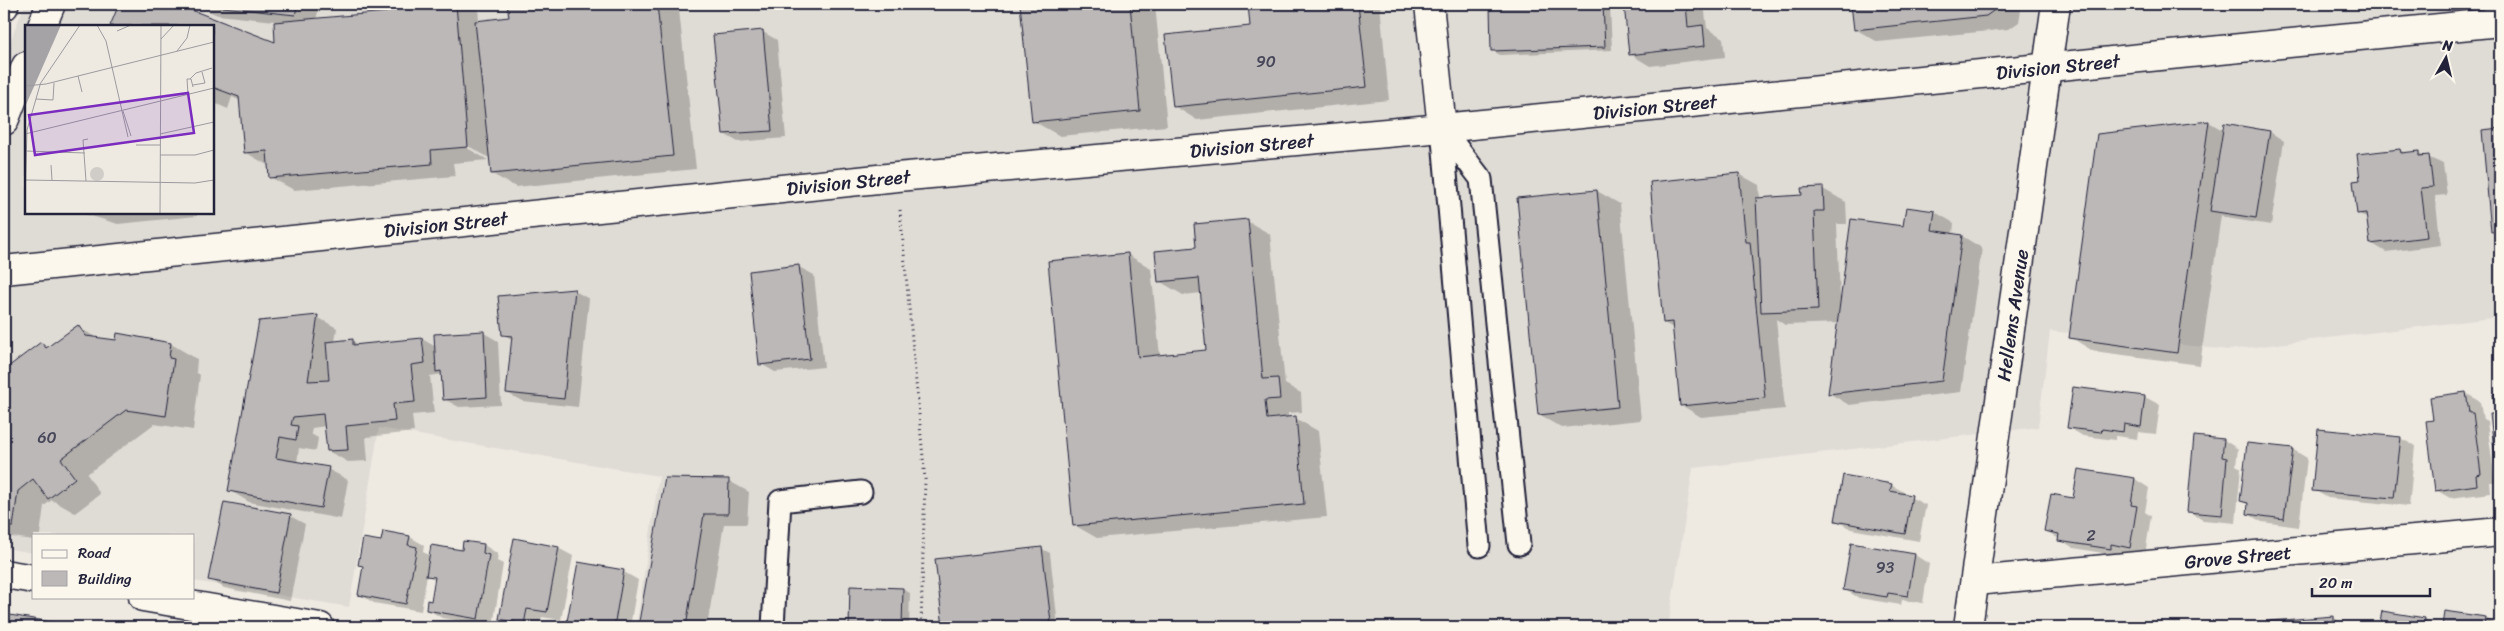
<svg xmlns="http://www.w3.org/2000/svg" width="2504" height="631" font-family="Sriracha,sans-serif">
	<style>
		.built { fill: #dfdbd5; fill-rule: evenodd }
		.shadow { fill: #0003 }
		.building { fill: #bcb8b8; stroke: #22223b }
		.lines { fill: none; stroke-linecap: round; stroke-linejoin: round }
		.lane-casing { stroke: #22223b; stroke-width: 25 }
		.street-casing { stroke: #22223b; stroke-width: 31 }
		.secondary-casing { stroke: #22223b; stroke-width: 31 }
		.path { stroke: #22223b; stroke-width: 3; stroke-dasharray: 1 4; stroke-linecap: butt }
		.lane { stroke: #fbf7ec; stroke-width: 21 }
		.street { stroke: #fbf7ec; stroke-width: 28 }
		.secondary { stroke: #fbf7ec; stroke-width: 28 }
		.labels { text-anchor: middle; stroke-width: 4.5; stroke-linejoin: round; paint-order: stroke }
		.number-label { font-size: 16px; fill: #48485a }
		.street-label { font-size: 19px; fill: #22223b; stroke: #fbf7ec }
		.inset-road { fill: none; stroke: #9c9a9f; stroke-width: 1 }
		.view { fill: #7b2cbf; fill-opacity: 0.15; stroke: #7b2cbf; stroke-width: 2.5 }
		.inset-edge { fill: none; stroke: #22223b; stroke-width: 2.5 }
	</style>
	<rect width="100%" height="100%" fill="#eeeae2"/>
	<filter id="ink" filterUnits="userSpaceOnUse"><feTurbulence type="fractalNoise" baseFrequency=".02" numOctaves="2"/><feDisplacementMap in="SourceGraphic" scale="10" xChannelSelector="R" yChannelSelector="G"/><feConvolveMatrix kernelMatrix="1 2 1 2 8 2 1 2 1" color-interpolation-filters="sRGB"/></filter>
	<g filter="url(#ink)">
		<path class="built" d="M25,4H2500V317L2229,350L2050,331L2038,427L1693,468L1668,627H636L659,476L379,428L349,607L194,581V535H34V553L4,548V57ZM26,26H212V212H26Z"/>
		<path class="shadow" d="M120,4H173L276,44L275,21L218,15L190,4H320L316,20L388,14L387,4H478L479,22L510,18L508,4H668L679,10L696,169L516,187L492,174L491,159L463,143L462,145L488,160L453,163L455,176L294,190L270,177L269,166L245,152L241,101L232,97L228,109L212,102V26H111Z
			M1022,4H1155L1167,126L1060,136L1033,121Z
			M1249,4H1380L1389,100L1197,120L1174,106L1252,27Z
			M1548,4H1606L1610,6L1612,50L1500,55L1493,51L1491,6Z
			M1625,4H1704L1707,28L1723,38L1725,57L1650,66L1630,54Z
			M1852,4H2022L2019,22L2009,29L1878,42L1855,29Z
			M763,32L777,40L786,138L738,142L724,134Z
			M2209,122L2224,131L2225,125L2270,132L2284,141L2271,225L2226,218L2221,215L2200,365L2093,351L2070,337L2098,135Z
			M2500,129V236L2492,231L2483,131Z
			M2400,150L2407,154L2419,153L2443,164L2447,195L2435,196L2441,245L2386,252L2371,243L2368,219L2358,213L2362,181Z
			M1739,174L1759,185L1760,199L1803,197V189H1823L1846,202L1847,224H1837L1840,299L1904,227L1935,212L1954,223L1953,235L1962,236L1982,248L1961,392L1849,405L1829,393L1839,323L1785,325L1776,319L1785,409L1701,417L1681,405L1673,328L1664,323Z
			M1597,191L1620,204L1641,420L1562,428L1539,415Z
			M78,212H197V216L118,224Z
			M1247,221L1270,234L1285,384L1301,393L1302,412L1288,413V418H1295L1318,431L1327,517L1097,538L1074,525L1128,255L1151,268L1160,356L1207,351L1202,293L1183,295L1159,281L1197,248Z
			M799,267L814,275L824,367L775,372L761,364Z
			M575,291L589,299L578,407L522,401L507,393L513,340L503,334Z
			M317,317L337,328L335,342L352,341L360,345L422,339L436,347L484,333L498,341L501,405L459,407L444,399L443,374L430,376L434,413L412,415L414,432L366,437L368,461L348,462L328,451L326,426L312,428L311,434L318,438L316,451L299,448L297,463L328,469L348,480L341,519L249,502L229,490Z
			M78,327L99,339L171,344L197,359L196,372L200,375L193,430L154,424L87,474L100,494L75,513L52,500L44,506L40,535H34V540L4,536V371L41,344L49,348Z
			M2074,388L2145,397L2160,405L2156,434L2138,432L2137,439L2116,436V440L2083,436L2069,428Z
			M2466,393L2480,402L2483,420L2487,422L2495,482H2490L2491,493L2450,498L2436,490L2434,421Z
			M2500,394V484L2494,395Z
			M2400,438L2415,446L2409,506L2328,498L2314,490Z
			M2224,440L2238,449L2236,465L2241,468L2236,523L2203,520L2188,511Z
			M2292,449L2307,458L2299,527L2262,522L2248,514L2249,505L2241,501Z
			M2135,479L2149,488L2145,512L2151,516L2145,555L2126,552L2125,557L2074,548L2046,531L2074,499Z
			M666,480L729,481L749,492L747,524H724L707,627H639Z
			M1891,485L1906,493V495L1926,505L1919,541L1851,529L1837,521Z
			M290,516L305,524L290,601L224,588L210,579Z
			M410,537L424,545L423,552L431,556L484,545L498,554L497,561L503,564L493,626L442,618L427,609L432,602L436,580L427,575L421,611L374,603L359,594L365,567L359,564L382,543Z
			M558,548L573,556L561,620L542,617L540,627H518L501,618Z
			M1042,549L1050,553L1058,626L944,627L937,560Z
			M1915,555L1929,564L1923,603L1902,600L1901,605L1859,598L1844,589Z
			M579,563L624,572L638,580L630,627H567Z
			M851,588L902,589L910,593L909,627H851Z
			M2446,612L2486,618L2500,627H2444Z
			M2383,613L2425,619L2439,627H2381Z
			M4,616L74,627H4Z
			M2333,617L2348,627H2272L2271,622Z"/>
		<path class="building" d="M119,4H176L275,42L274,22L387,12L386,4H456L468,147L431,150L432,164L269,178L267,151L244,153L239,97L212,87V26H110Z
			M195,4H298L295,15Z
			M507,4H657L673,156L491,174L475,21L509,17Z
			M1020,4H1130L1140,111L1032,122Z
			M1248,4H1358L1367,87L1173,107L1165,35L1250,26Z
			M1603,4L1605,47L1491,51L1490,5Z
			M1624,4H1686L1688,27L1703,25L1705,46L1629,55Z
			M1851,4H1997L1996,9L1986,16L1854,30Z
			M763,30L772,131L723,134L713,35Z
			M2209,121L2177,353L2069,338L2097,134Z
			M2224,123L2270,131L2256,218L2210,211Z
			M2500,128V231L2491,232L2482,130Z
			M2400,149L2401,153L2419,151V156L2429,155L2433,187L2421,188L2427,237L2370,244L2366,213L2357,214L2353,181L2360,180L2357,154Z
			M1739,173L1746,242H1750L1765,398L1680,406L1672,322L1663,323L1650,182Z
			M1823,187L1824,211H1814L1818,310L1761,312L1756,198L1802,195L1801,188Z
			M1597,190L1618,407L1538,415L1517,198Z
			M1906,207L1935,211L1932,230L1962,235L1942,381L1828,394L1851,219L1903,226Z
			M1248,219L1263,379L1278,378L1280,399L1265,400L1267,419L1296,416L1304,504L1073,526L1048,261L1128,253L1138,357L1206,350L1199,278L1158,282L1155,251L1196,247L1194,224Z
			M799,265L810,359L759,365L749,271Z
			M575,289L564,399L506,393L512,336L502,335L498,296Z
			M318,315L308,381L329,380L326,342L353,339V345L422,338L425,363L411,365L415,402L393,404L395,421L346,426L348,450L327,451L323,414L293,417L291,425L298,426L296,440L280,437L276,458L329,467L321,508L228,491L259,321Z
			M78,325L86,336L116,340L117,333L171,343L169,358L174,359L166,416L126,410L61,459L75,478L48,499L33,479L18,491L13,527L4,526V370L41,342L46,348Z
			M484,331L487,397L443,400L441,371L436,372L434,334Z
			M2073,387L2145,396L2141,427L2124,424L2123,432L2102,429L2101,432L2067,428Z
			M2466,392L2469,413H2473L2481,474L2476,475L2477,485L2435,491L2426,421L2433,420L2430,397Z
			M2500,393V484H2498L2490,414H2495L2493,394Z
			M2318,429L2401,437L2394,498L2312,491Z
			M2194,436L2224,439L2222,457L2227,458L2222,515L2187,512Z
			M2247,443L2293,448L2284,519L2247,514L2248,503L2240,501Z
			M2078,469L2135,478L2131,505L2137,506L2130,548L2111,544V549L2058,541L2059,534L2044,531L2051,494L2073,498Z
			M1843,475L1892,484L1890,491L1912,495L1905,534L1835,521Z
			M665,478L729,479L728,514H704L686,627H638Z
			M224,502L291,514L276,593L208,580Z
			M383,531L410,536L408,545L417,547L406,604L358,595L363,566L358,565L363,538L381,541Z
			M514,538L559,547L547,612L527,609L524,624L499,619Z
			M463,541L484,544L483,553L489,555L478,619L426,610L427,600L431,601L435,577L426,576L431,545L462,550Z
			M1851,543L1915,554L1908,596L1888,593L1887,597L1843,590Z
			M1042,547L1051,622L1006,627H943L935,559Z
			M578,562L624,570L614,627H566Z
			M850,586L903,588L902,627H849Z
			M2382,611L2425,618L2424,627H2379Z
			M2444,611L2486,617L2485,627H2442Z
			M4,614L81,627H4Z
			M2334,616V627H2270V621Z"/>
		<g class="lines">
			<defs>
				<path id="lane" d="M2493,23L2496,4
					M1442,128L1481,179L1519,544
					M1442,128L1479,546
					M773,627L780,501L861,492"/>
				<g id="street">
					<path d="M1429,4L1442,128"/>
					<path d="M4,574L34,579"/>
					<path id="s1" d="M1975,581L2500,532"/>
					<path d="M143,597L320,627"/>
				</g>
				<g id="secondary">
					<path d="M4,6V4"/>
					<path d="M42,26L51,4"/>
					<path d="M4,121L26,66"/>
					<path id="s2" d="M4,270L897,177L1442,128L2500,22"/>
					<path id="s3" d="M1968,627L2056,4"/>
				</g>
			</defs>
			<use href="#lane" class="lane-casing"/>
			<use href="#street" class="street-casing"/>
			<use href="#secondary" class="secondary-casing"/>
			<path class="path" d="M900,210L925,479L921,627"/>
			<use href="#lane" class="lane"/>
			<use href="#street" class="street"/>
			<use href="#secondary" class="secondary"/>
		</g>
	</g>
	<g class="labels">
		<g class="number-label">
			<text x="1266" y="67">90</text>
			<text x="47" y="443">60</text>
			<text x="2091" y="541">2</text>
			<text x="1885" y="573">93</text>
		</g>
		<g class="street-label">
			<text dy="7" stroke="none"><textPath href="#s2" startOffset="2064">Division Street</textPath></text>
			<text dy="7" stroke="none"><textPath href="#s2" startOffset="1659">Division Street</textPath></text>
			<text dy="7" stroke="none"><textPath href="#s2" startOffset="1254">Division Street</textPath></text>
			<text dy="7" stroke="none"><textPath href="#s2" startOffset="849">Division Street</textPath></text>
			<text dy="7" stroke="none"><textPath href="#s2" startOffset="444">Division Street</textPath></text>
			<text dy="7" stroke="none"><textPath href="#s3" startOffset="315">Hellems Avenue</textPath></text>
			<text dy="7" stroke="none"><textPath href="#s1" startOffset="264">Grove Street</textPath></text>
		</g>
	</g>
	<g transform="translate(25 25)">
		<rect width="189" height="189" fill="#eeeae2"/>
		<path d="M65 149a7 7 0 1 1 14 0a7 7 0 1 1-14 0Z" fill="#d0cdc9"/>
		<path d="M0,0H36L0,82Z" fill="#a6a3a7"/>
		<path class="inset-road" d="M72,0L81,16L103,112M92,6L106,0M136,14L149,0M152,26L162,13L165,0M53,51L57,67M165,54L171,48L187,43M15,59L55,0M168,60L180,58L177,47M0,61L21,59L189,17M163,69L162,54H166L168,62M11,74L28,75L29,58M98,86L106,111M0,109L189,63M135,109L189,97M111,120H135M1,126L60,128M135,130H170L189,125M26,140L27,155M1,155L170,158L189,155M61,156L58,115L63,114M0,175L2,105L15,60M135,189L136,0"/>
		<path class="view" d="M163,68L169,108L10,130L4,90Z"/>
		<rect width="189" height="189" class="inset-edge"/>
	</g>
	<rect width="2504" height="631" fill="none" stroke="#fbf7ec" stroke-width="20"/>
	<rect x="10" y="10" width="2484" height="611" fill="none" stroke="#22223b" stroke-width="2" filter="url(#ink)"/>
	<rect x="32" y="534" width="162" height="65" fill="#fbf7ec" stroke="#a4a2a5"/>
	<rect x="42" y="550" width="25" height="8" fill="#fbf7ec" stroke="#a4a2a5"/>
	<text x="78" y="558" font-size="15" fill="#22223b">Road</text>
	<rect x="42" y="571" width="25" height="15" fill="#bcb8b8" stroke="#a4a2a5"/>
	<text x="78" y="584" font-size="15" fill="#22223b">Building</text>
	<g transform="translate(2446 58) rotate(8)" stroke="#fbf7ec" stroke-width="4" paint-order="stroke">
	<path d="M0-4L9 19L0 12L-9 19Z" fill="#22223b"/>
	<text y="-8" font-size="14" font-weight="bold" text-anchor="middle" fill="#22223b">N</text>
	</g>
	<path d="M2312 588v8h118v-8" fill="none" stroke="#22223b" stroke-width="2.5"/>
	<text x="2319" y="588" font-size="15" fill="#22223b" stroke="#fbf7ec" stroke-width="4" paint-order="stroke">20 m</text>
</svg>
